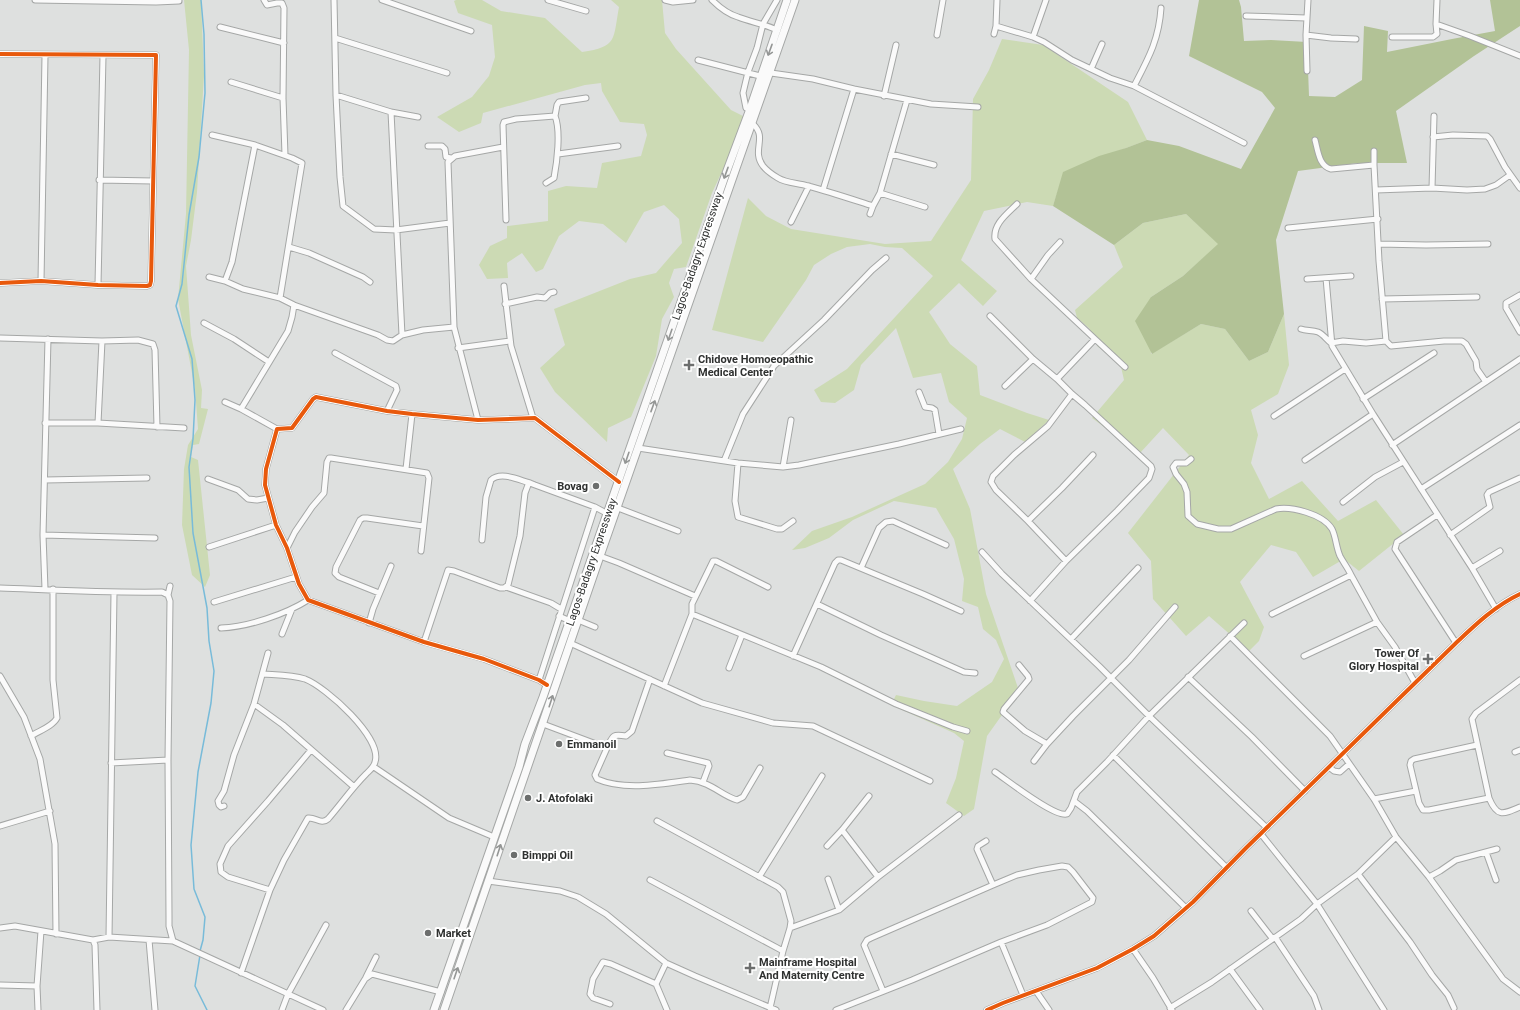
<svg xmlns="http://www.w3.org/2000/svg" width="1520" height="1010" font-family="Roboto,sans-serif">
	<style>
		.green { fill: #ccdab4 }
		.forest { fill: #b2c296 }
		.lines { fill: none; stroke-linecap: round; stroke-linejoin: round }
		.stream { stroke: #78bbd9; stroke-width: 1.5 }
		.minor-casing { stroke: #a5a7a6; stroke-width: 7 }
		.highway-casing { stroke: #a5a7a6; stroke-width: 9 }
		.minor { stroke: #fafafa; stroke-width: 5 }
		.highway { stroke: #fafafa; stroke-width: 7 }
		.cycleway-casing { stroke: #fff; stroke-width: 6 }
		.cycleway { stroke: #e8590c; stroke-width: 4 }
		.oneway { stroke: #949695 }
		.poi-dot { fill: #6c6e6d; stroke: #fff; stroke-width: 1.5 }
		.labels { text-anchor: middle; stroke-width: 4; stroke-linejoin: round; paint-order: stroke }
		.street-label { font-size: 11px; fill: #2f3130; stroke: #fff }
		.poi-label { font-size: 11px; font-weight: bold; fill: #2f3130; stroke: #fff; text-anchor: start }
	</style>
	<rect width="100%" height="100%" fill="#dee0df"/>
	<path class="green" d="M184,0H201L204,75L197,192L191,240L186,266L191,335L202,390L201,408L208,409L199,444L193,445L191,457L198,460L210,575L205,587L192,575L182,525L184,469L188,445L198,429L195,389L178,299L186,214L189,50Z
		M456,0H482L501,11L545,18L582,52C618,47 613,39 619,7L611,0H662L665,33L676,49L731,110L747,118L712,193L686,267L674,269L669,283L674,297L662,319L656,356L631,417L608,428L607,442L555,392L540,368L565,345L554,309L630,279L656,273L682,243L679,219L664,205L644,212L626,243L603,224L579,221L559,236L543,269L536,272L522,253L507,263L508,278L487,279L479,265L490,246L507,238V226L548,221V191L566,186L597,188L602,163L641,156L647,135L644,124L620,122L602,91L601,83L585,85L483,113L481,123L459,132L437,117L472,97L489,76L495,57L492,25L458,13L454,1Z
		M1002,39L1043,45L1128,102L1147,140L1064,172L1053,206L1027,202L984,211L961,260L997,291L983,306L959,283L929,312L950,344L977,366L980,395L1027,413L1049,420L1025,442L1000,429L980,444L953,469L970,509L986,594L1019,691L987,736L974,809L964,816L946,803L956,778L964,741L954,733L891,705L896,695L924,701L957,706L992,682L1004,659L996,640L983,629L978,607L962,601L964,579L954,539L936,508L894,501L853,520L829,538L805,548L792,550L812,531L852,517L925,484L948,462L962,439L967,418L949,402L941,373L913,378L896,328L861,365L854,390L835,403L821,402L814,390L847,369L933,276L902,248L885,247L870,244L847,247L831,254L814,265L806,280L763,342L712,330L748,198L766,216L791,229L885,244L931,241L971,180L973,99L989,70Z
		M1186,214L1219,244L1183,276L1151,297V354L1201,324L1225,329L1249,361L1268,352L1284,314L1289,365L1278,394L1251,410L1258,435L1251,463L1269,499L1302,481L1338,521L1376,500L1404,535L1359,571L1344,559L1313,577L1296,552L1271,545L1240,582L1264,627L1259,641L1249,651L1209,616L1186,636L1153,599L1151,561L1128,533L1189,455L1163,428L1140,453L1092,418L1124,380L1119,358L1098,347L1089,328L1077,318L1075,310L1123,267L1114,245L1143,223Z"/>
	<path class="forest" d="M1199,0H1239L1241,7L1244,41L1271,40L1307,42L1309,96L1335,97L1362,80L1364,26L1388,31L1387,52L1452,39L1495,31L1490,0H1520V26L1474,56L1396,111L1407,163H1358L1298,171L1276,240L1284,314L1268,352L1249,361L1225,329L1201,324L1152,354L1135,321L1151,297L1183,276L1218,244L1186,214L1143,223L1114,245L1053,206L1063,172L1099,156L1126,148L1147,140L1179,146L1241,169L1275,108L1262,92L1189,56Z"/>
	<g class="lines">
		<path class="stream" d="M200,951L203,940L205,917L194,889L191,845L198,772L211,703L214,671L209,641L207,608L193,533L189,467L193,439L195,400L192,359L176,306L182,284L189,215L199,157L205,93L204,34L201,0
			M200,955L195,986L207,1010"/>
		<defs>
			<path id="minor" d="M35,0L156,2L179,1
				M264,0L267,5L277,3H282L284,8L283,98L285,155
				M334,0L336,95L340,177L343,206L374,229L396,230L450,223
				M382,0L471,31
				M548,0L586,11
				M665,0L673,2L693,0
				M712,0C719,7 728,14 738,17C751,22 764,24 777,30
				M1437,0L1436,24L1439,25L1470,36L1520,56
				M1246,16L1306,18
				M996,26L1033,37L1044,42L1072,60L1110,78L1134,86L1244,143
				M220,27L284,43
				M994,34L996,26L997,0
				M937,35L943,0
				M1306,35L1331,38L1356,39
				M1033,37L1046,0
				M1392,37H1433L1437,34L1436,24
				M335,38L447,73
				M0,54L156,55L151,281L150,285L147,286L98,285L41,281L0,283
				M698,60L760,76
				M1091,69L1102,44
				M1307,71L1306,35L1308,0
				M771,73L813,79L854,89L931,104L978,107
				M231,82L283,98
				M1134,86C1148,59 1159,40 1161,8
				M336,95L391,112L402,335
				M884,96L896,45
				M750,109L746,108L743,93L748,72L757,48L763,24L777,0
				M391,112L418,117
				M555,116L557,105L559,102L586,98
				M753,124C768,138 751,150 763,166C767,171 773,175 778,178C786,183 798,183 808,186C830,192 851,199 873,206
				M212,135L255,145L292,158L302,163L280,298
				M1433,137L1453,135L1487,136L1490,139L1505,167L1520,188
				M1315,140C1318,151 1319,166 1331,169L1374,165L1379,261L1386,341
				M428,146H442L445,149L446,157L451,158
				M1374,151V165
				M558,154L618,146
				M891,154L934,165
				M99,180L153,181
				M1432,188L1434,116
				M823,190L854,89
				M1376,190L1432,188L1467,190L1485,189L1496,185L1510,175
				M880,193L925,207
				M1017,204C1007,214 993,224 995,239L1031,279L1095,339L1057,379
				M870,214L873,206L880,193L907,100
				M506,220L503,125L504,122L516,119L555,116C561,131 557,162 554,178L546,183
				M791,222L809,186
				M1288,228L1378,219
				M1379,244L1426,245L1488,244
				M289,247L309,253L363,277L370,282
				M209,277L225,281L243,289L280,298L294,305L378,335L387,340L393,341L402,335L423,330L454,327
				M1326,278L1332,346L1373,414L1472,568L1496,609
				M1031,279L1048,255L1060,242
				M1307,279L1351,276
				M41,281L45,56
				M225,281L232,262L255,145
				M98,285L103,56
				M504,286L511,346L533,418
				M1520,295L1506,303V308L1520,332
				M1382,299L1477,297
				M505,304L537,297L545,298L550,293L554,292
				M990,316L1033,359L1057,379L1072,394L1085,405L1151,466L1152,469L1149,478L1117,511L1066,561L1030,601
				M204,323L234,339L269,362
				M1301,329C1306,331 1312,330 1318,332C1323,334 1326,339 1331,343L1343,341L1366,343L1386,341L1391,346L1444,341H1462L1466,344L1476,361L1477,369L1486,382
				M0,338L102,341L138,340L153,344L155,350L157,427
				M1095,339L1125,367
				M458,348L510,341
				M335,353L396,386L397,390L387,411
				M1005,386L1033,359
				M919,392L925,407L932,408L935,410L939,434
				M1363,399L1434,353
				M225,402L241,409
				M1274,416L1345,369
				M478,420L454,327L448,162L455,156L503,147
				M45,423H98L184,428
				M98,423L102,341
				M277,429L241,409L288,331L292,317L294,305
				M1392,445L1520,359
				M638,448L738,463L783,467L799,465L899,444L961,429
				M1191,459L1186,463H1176L1173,467L1176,474L1184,484L1187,492L1188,516L1197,524L1218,529H1231L1276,509C1291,506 1323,514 1332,529C1336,537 1336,547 1340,556C1343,562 1348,568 1351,575
				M1305,460L1373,414
				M724,461L743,414L774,366L824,320L872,270L886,258
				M738,463L735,501L738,517L777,529H782L793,521
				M783,467L791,420
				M406,469L412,414
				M208,479L238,490L248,499L257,500L268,498
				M45,480L147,478
				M1421,489L1520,425
				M1343,502L1375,477L1403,462
				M618,508L678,531
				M1437,515L1397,542L1395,549L1456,643
				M1028,521L1062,488L1093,455
				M43,535L155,538
				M1450,535L1490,507L1487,495L1489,492L1520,478
				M482,540L486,497L491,480C501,471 519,480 530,483
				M209,547L276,525
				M287,548L295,532L312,507L324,493L327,462L329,458H331L427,473L429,478L421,551
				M982,552L1002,574L1099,666L1149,716L1267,828
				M600,556L619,563L695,596
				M1066,561L1028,521L996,490L991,482L993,476L1014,455L1048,426L1072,394
				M861,568L879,528L886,522L893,521L946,545
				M1472,568L1500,551
				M170,586L168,595L170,601L168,760L169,917V926L173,941
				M506,587L551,603L561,609
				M0,588C54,590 108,593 162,592L168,595
				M45,589L43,535L48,339
				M379,593L339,577L335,573L336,567L360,520L363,518H367L423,526
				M214,602L296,577
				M817,604L881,635L964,672L975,673
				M692,614L821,667L896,704L953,727L967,731
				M1272,614L1351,575L1377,622L1395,647L1415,683
				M559,616L570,621
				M578,620L595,627
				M369,623L373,609L391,566
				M221,628C248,627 286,614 308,600
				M282,634L292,609
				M1230,636L1330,736L1374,799L1396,837L1429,877L1503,979L1520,992
				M1071,639L1138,568
				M424,642L448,570L454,571L500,588H504L508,585L520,536L525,493L528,485L530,483L535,485L595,507L608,514
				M570,643L702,703L773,723L813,726L930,781
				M793,656L835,563L838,560H841L923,594L961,611
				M1304,656L1377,622
				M1019,665L1028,676L1029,679L1004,709L1003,712L1025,731L1047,744L1034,761
				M729,668L742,635
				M0,676L24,717L40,759L55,844L56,934
				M1188,677L1252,737L1305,791
				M539,680L595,507
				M1520,680L1476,713L1472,719L1489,798C1497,817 1502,815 1520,807
				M547,685L539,680L484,659L424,642L308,600L299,584L287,548L276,525L265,485L266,469L277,429L292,428L313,399L316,397L387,411L412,414L478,420L535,418L619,482
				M664,686L692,614V604L713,561H716L768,587
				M254,704L283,725L353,786
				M543,724L607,748L595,775L597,779C624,791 662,784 690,780C712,782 720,795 737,800L743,797L760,768
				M31,736C39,731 53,726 57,718L53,680V589
				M1047,744L1073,716L1129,660L1175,607
				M1477,745L1414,759L1411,761L1410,765L1419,803L1423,810H1429L1489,798
				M607,748C613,735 612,734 626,736L632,731L650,679
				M1515,752L1520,750
				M667,753L708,763L709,766L703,782
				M1113,755L1227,868
				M111,763L168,760
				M374,767L449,818L494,837
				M1329,767L1334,771L1340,772L1349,764
				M995,772C1007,780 1055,818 1067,814L1071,808L1077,792L1107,762L1149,716L1244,623
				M1374,799L1416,791
				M1074,801L1087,811L1186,908
				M224,806L221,807L219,805L218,801L224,791L234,755L254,704L268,653
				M657,821L778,887L783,892L791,921L790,928L783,951L770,1008
				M0,826L50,811
				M842,830L878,877
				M1261,834L1317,904L1384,1010
				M986,841L978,846L977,849L993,885
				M827,846L842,830L869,796
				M1486,852L1496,880
				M1358,874L1410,942L1432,975L1448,995L1454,1008
				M759,877L822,776
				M1429,877L1440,871L1456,860L1497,849
				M828,879L839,910
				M650,880L783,951
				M488,881L560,891L578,897L606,914L666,963L695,976L776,1010
				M270,890L228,877L221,872L220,864L228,846L268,801L311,750
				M1251,911L1272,938L1275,937L1314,996L1319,1010
				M0,928L15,926L93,940L109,937L173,941L323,1010
				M790,928L839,910L878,877L959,815
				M109,937L114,593
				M93,940L95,945L97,1010
				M149,940L155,1010
				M1001,942L1023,995
				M1133,949L1153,978L1172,1010
				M666,963L656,984L667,1010
				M1230,969L1260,1010
				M241,973L270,890L284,860L308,818C316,817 321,825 328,819C341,804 352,788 366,774C369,771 374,767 375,762C383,738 326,687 305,679C292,675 276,675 263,674
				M366,977L376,957
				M0,985L37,986
				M1036,991L1049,1010
				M610,1004L593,998L590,994L593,979L603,962L611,964L656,984
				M1170,1008L1212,982L1301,919L1317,904L1358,874L1396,837
				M38,1010L37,986L41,931
				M282,1010L288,994L326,925
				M346,1010L365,979L372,974L441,992
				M836,1010L912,980L1001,942L1047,925L1092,902L1093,898L1073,872L1068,867L1062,866L1039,870L1017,875L993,885L871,938L867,940L864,945L883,991
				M987,1010L1003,1003L1097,968L1133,949L1154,936L1193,902L1246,848L1456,643C1475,625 1496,605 1520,594"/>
			<path id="highway" d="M434,1010L519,767L525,744L543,697L725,176L750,109L787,0
				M444,1010L600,556L795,0"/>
		</defs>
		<use href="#minor" class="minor-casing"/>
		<use href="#highway" class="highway-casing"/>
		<use href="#minor" class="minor"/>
		<use href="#highway" class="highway"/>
		<defs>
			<path id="cycleway" d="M0,54L156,55L151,281L150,285L147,286L98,285L41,281L0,283
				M547,685L539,680L484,659L424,642L308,600L299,584L287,548L276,525L265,485L266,469L277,429L292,428L313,399L316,397L387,411L412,414L478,420L535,418L619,482
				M987,1010L1003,1003L1097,968L1133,949L1154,936L1193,902L1246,848L1456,643C1475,625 1496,605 1520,594"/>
		</defs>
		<use href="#cycleway" class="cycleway-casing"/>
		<use href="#cycleway" class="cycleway"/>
	</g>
	<defs><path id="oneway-shaft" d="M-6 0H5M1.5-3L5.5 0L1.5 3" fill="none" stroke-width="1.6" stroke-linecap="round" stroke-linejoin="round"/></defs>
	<g class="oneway">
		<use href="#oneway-shaft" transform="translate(770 50) rotate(110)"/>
		<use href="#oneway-shaft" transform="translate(726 173) rotate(110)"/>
		<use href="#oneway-shaft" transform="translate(670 335) rotate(109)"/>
		<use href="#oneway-shaft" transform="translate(653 406) rotate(-70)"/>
		<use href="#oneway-shaft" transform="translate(627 458) rotate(109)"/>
		<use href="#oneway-shaft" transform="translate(551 701) rotate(-72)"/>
		<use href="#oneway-shaft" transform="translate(499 850) rotate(-72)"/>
		<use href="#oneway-shaft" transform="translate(456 973) rotate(-71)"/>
	</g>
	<g class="poi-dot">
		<path d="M687 359h4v4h4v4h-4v4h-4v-4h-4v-4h4z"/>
		<circle cx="596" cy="486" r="4"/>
		<path d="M1426 653h4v4h4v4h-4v4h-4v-4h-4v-4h4z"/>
		<circle cx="559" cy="744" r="4"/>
		<circle cx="528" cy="798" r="4"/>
		<circle cx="514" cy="855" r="4"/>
		<circle cx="428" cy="933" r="4"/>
		<path d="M748 962h4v4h4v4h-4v4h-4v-4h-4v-4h4z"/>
	</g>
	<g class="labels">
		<g class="street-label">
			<text transform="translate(697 256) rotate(-71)" y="4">Lagos-Badagry Expressway</text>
			<text transform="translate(591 562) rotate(-71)" y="4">Lagos-Badagry Expressway</text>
		</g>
		<g class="poi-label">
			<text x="698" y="363">Chidove Homoeopathic<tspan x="698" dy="13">Medical Center</tspan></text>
			<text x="588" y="490" text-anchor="end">Bovag</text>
			<text x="1419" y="657" text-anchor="end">Tower Of<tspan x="1419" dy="13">Glory Hospital</tspan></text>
			<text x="567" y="748">Emmanoil</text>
			<text x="536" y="802">J. Atofolaki</text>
			<text x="522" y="859">Bimppi Oil</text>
			<text x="436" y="937">Market</text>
			<text x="759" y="966">Mainframe Hospital<tspan x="759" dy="13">And Maternity Centre</tspan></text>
		</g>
	</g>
</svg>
